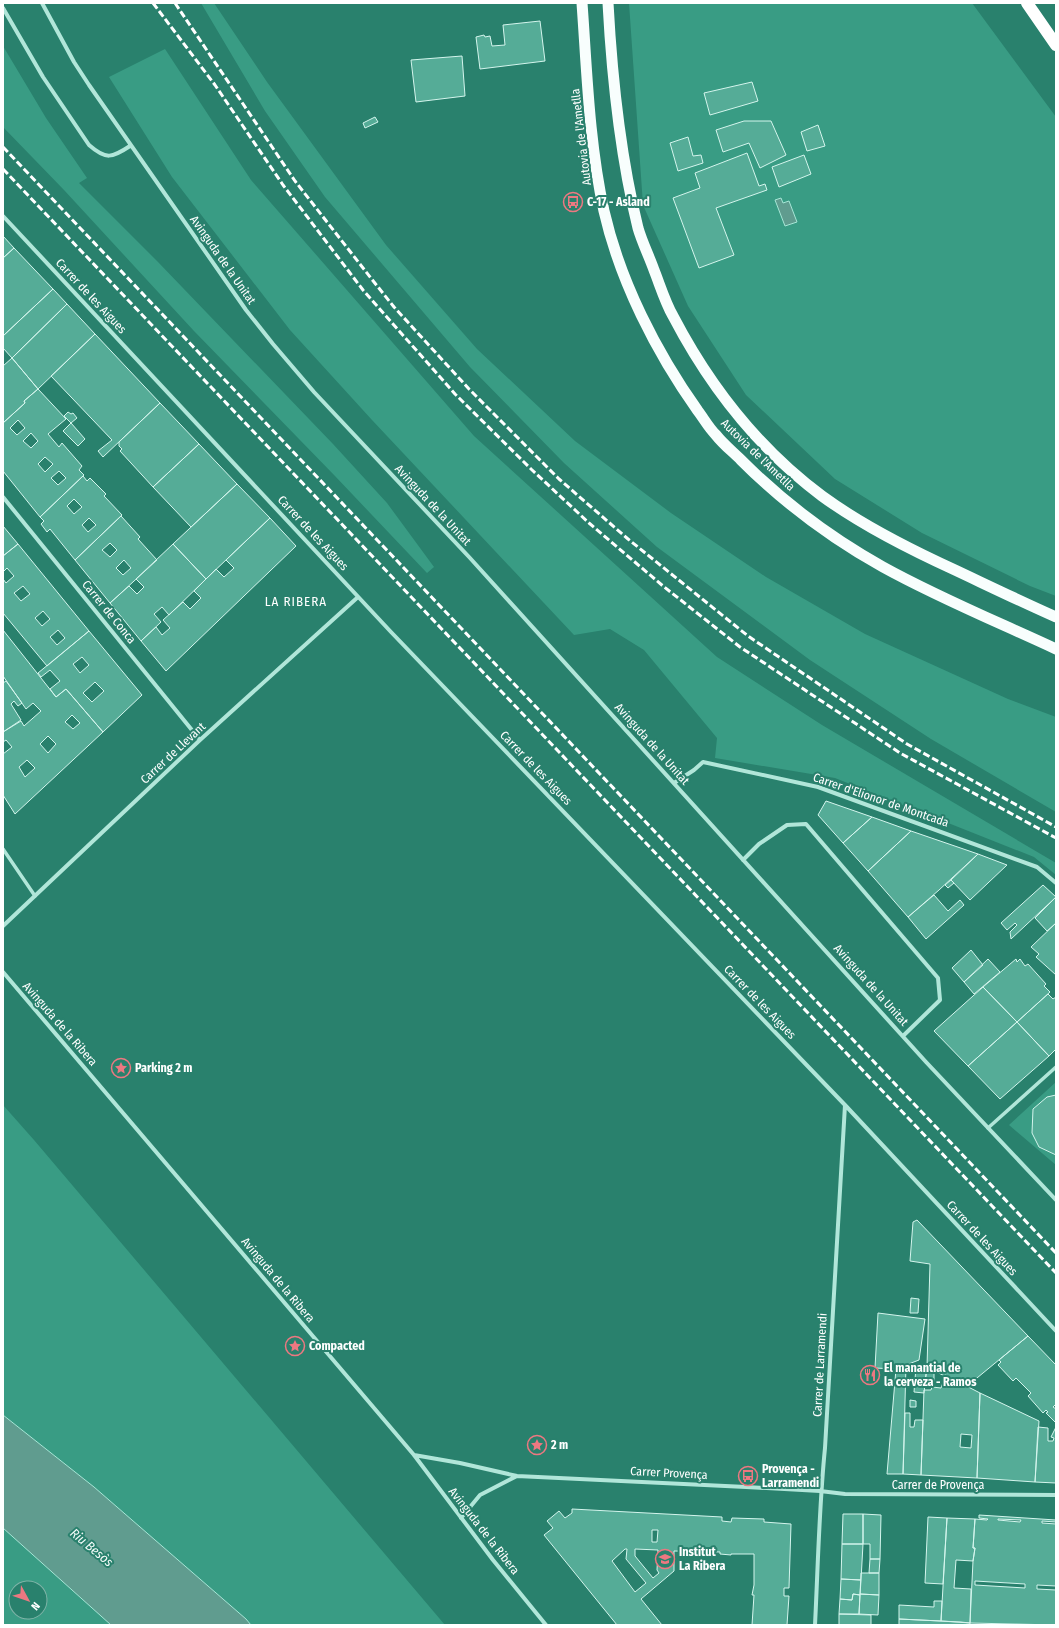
<svg xmlns="http://www.w3.org/2000/svg" width="1059" height="1628" font-family="'Fira Sans Condensed',sans-serif">
	<style>
		.green { fill: #399c84; fill-rule: evenodd }
		.water { fill: #609c8f; stroke: #a6e6d6 }
		.building { fill: #55ac97; stroke: #d4f5ed; fill-rule: evenodd }
		.lines { fill: none; stroke-linecap: round; stroke-linejoin: round }
		.pedestrian { stroke: #b1e6d9; stroke-width: 3.5 }
		.minor { stroke: #b1e6d9; stroke-width: 4 }
		.trunk { stroke: #f8fefd; stroke-width: 11 }
		.motorway { stroke: #fff; stroke-width: 12 }
		.rail { stroke: #fff; stroke-width: 3; stroke-dasharray: 7 3; stroke-linecap: butt }
		.labels { text-anchor: middle; stroke-width: 4; stroke-linejoin: round; paint-order: stroke }
		.street-label { font-size: 12px; fill: #fff; stroke: #29816d }
		.poi-label { font-size: 12px; font-weight: bold; fill: #fff; stroke: #29816d; text-anchor: start }
		.neighbourhood-label { font-size: 13px; letter-spacing: 1px; fill: #fff; stroke: #29816d }
		.water-label { font-size: 13px; font-style: italic; fill: #f5fcfa; stroke: #29816d }
	</style>
	<rect width="100%" height="100%" fill="#29816d"/>
	<path class="green" d="M201,3H214L267,82L386,245L477,349L575,441L671,513L766,577L865,634L1008,699L1056,717V812L931,739L810,660L657,547L564,463L470,367L325,197L265,111Z
		M629,3H972L1056,117V596L1030,586L922,533L835,479L746,395L688,306L643,205Z
		M3,46L46,118L87,178L79,183L158,262L333,444L387,503L434,567L427,573L335,476L194,331L64,190L3,127Z
		M165,49L251,180L474,436L717,657L822,725L1056,863V875L1034,857L835,778L715,758L717,738L644,650L610,629L574,635L372,420L290,330L172,177L109,77Z
		M1056,1082V1165L1009,1125Z
		M3,1105L34,1140L445,1625H251L246,1619L94,1487L3,1415Z
		M3,1528L111,1625H3ZM16,1588H40V1612H16Z"/>
	<path class="water" d="M781,198L783,203L789,201L797,222L785,226L775,200Z
		M3,1415L94,1487L246,1619L251,1625H111L3,1528Z"/>
	<path class="building" d="M540,21L545,61L480,69L476,37L484,35L485,37L490,36L492,46L505,45L503,25Z
		M462,56L465,96L416,102L411,60Z
		M752,82L758,101L710,115L704,93Z
		M375,117L378,122L365,128L363,123Z
		M744,121H771L786,155L760,168L749,143L723,152L716,130Z
		M818,125L825,146L807,151L801,132Z
		M688,137L693,156L701,155L703,163L678,171L670,143Z
		M747,153L759,186L765,184L767,190L716,208L734,255L699,268L673,198L700,188L695,173Z
		M804,155L811,174L779,187L772,167Z
		M3,236L14,248L3,258Z
		M14,248L53,289L3,336V258Z
		M53,289L67,304L12,358L3,348V336Z
		M67,304L95,334L38,389L12,358Z
		M95,334L160,403L103,457L98,451L112,440L51,376Z
		M12,358L38,389L24,401L25,403L3,423V366Z
		M38,389L66,419L48,434L59,447L62,443L82,466L79,470L84,475L40,517L3,471V423L25,403L24,401ZM18,420L25,428L17,435L10,428ZM31,433L38,441L31,448L23,441ZM45,457L53,464L45,472L38,464ZM59,471L66,478L58,485L51,478Z
		M160,403L199,444L153,487L120,451L122,449L119,446V442Z
		M68,412L71,414L73,413L77,418L71,423L64,416Z
		M71,423L85,439L78,446L63,431Z
		M199,444L237,484L191,527L153,487Z
		M83,476L87,481L90,478L106,494L104,496L122,515L75,560L50,529L47,532L41,524L44,521L40,517ZM74,499L82,507L74,514L67,506ZM89,518L96,525L88,532L82,525Z
		M237,484L270,518L206,579L173,544Z
		M121,516L140,537L138,539L157,560L110,603L75,560ZM110,543L117,550L110,557L102,550ZM124,560L131,568L123,575L116,568Z
		M270,518L296,546L166,671L141,641L156,627L162,635L170,628L163,620L183,602L190,609L201,598L194,591L216,569L224,577L234,568L226,560Z
		M3,526L18,544L3,556Z
		M18,544L89,631L47,666L3,613V579L6,583L14,576L7,568L3,572V556ZM23,586L30,594L21,601L14,593ZM43,611L50,619L42,626L35,618ZM58,630L65,638L57,645L50,637Z
		M173,544L206,579L169,615L162,607L154,614L161,622L141,641L110,603L129,586L137,594L144,587L136,579Z
		M3,630L56,697L66,689L103,732L15,814L3,795V754L12,747L6,740L3,742V732L21,721L24,726L41,711L33,703L26,709L3,676ZM72,715L80,723L73,729L65,722ZM48,736L56,744L48,753L40,744ZM27,760L35,768L25,777L19,767Z
		M89,631L142,695L103,732L66,689L56,697L50,689L60,681L50,670L41,677L38,673ZM82,657L89,665L80,673L73,664ZM95,682L104,691L92,702L83,693Z
		M6,681L22,703L18,706L14,701L11,704L21,720L3,732V683Z
		M826,801L872,817L843,843L818,815Z
		M872,817L911,831L868,871L843,843Z
		M911,831L978,854L939,890L908,917L868,871Z
		M978,854L1007,865L970,900L951,880Z
		M951,880L954,883L948,888L945,885Z
		M1043,885L1056,897L1011,939L1010,932L1017,925L1015,923L1007,930L1001,923Z
		M934,895L948,911L960,900L964,905L926,939L908,917Z
		M1056,897V923L1047,931L1035,918Z
		M1056,923V975L1036,957L1039,954L1031,947Z
		M971,950L983,965L964,982L952,968Z
		M988,959L1000,972L974,994L964,982Z
		M1016,959L1017,962L1020,959L1025,966L1028,964L1046,984L1044,986L1050,992L1017,1022L983,987Z
		M983,987L1017,1022L968,1066L934,1031Z
		M1048,994L1053,999L1056,997V1049L1049,1056L1017,1022Z
		M1017,1022L1049,1056L1000,1099L968,1066Z
		M1056,1095V1155L1039,1147L1032,1133L1033,1109L1047,1097Z
		M917,1220L1028,1336L966,1387L927,1367L930,1264L910,1261L913,1222Z
		M911,1298L919,1299L918,1313H910Z
		M878,1313L925,1319L919,1360L906,1365L903,1474H887L896,1369L875,1368Z
		M1028,1336L1056,1365V1404L1053,1407L1056,1409V1423L1046,1413L1048,1412L1046,1410L1043,1413L1028,1396L1031,1393L1016,1378L1013,1381L998,1365L1001,1362L999,1360Z
		M916,1367H927L924,1393L914,1392Z
		M927,1367L934,1371V1382L925,1381Z
		M945,1375L980,1393L977,1478L921,1475L924,1390H931L932,1387L941,1388ZM961,1434L972,1435L971,1448L960,1447Z
		M980,1393L1039,1421L1035,1482L977,1478Z
		M910,1400L916,1401V1407H910Z
		M905,1413H910V1427H914L915,1420H923L921,1475L903,1474Z
		M1038,1427L1048,1428V1441H1053L1054,1438L1051,1437L1056,1427V1483L1035,1482Z
		M572,1509L722,1517V1521L731,1522L732,1518L764,1519V1522L791,1524L789,1588H784V1596H789L787,1625H752L754,1595H752L754,1585V1554H731V1555L720,1554V1552L674,1551V1571L641,1599L662,1625H617L544,1535L553,1528L547,1521L559,1511L565,1518L572,1513ZM652,1530H658L657,1542H652ZM625,1549H627L626,1559L646,1583L635,1592L612,1561ZM635,1549L658,1550L657,1570L659,1573L653,1578L635,1556Z
		M843,1514H863V1544H842Z
		M863,1514L881,1515L880,1559H870V1544H863Z
		M979,1515L1056,1520V1522L1042,1521V1523L1056,1524V1586L1037,1585V1589L1056,1590V1625L970,1623L973,1561L975,1548H973L975,1519L987,1520L988,1519L979,1518ZM998,1519L1021,1520L1020,1522L998,1520ZM975,1581L1025,1584V1588L975,1585Z
		M928,1517L947,1518L943,1584L925,1583Z
		M947,1518L975,1519L973,1548H975L973,1561L956,1560L954,1588L971,1589L970,1623L941,1621Z
		M842,1544H863L861,1580L841,1579Z
		M870,1559H880L879,1573H869Z
		M861,1573H879V1595L860,1594Z
		M841,1579L861,1580L860,1595L853,1594L852,1600L840,1599Z
		M853,1594L860,1595L859,1614H839L840,1599L852,1600Z
		M860,1594L879,1595L878,1615L859,1614Z
		M934,1601H942L941,1621L899,1619V1605L934,1607Z
		M839,1614L871,1615V1625H839Z
		M899,1619L961,1622L970,1623V1625H899Z"/>
	<g class="lines">
		<path class="pedestrian" d="M3,849L35,896
			M988,1128L1056,1067"/>
		<path class="minor" d="M42,3L74,62L89,85L246,310L273,344L314,392L470,558L926,1062L1056,1200
			M3,8L43,77L89,145C106,160 112,158 130,146
			M3,216L391,632L845,1105L1056,1331
			M3,497L200,740
			M674,783L694,770L703,762L818,787L1037,867L1056,883
			M743,860L759,844L787,825L806,824L938,978L940,1000L903,1036
			M3,926L200,740L358,597
			M3,972L414,1455L493,1560L546,1625
			M414,1455L460,1463L517,1476L746,1487L820,1491L845,1494L1056,1495
			M461,1518L480,1495L517,1476
			M815,1625C818,1566 819,1507 825,1448L845,1105"/>
		<path class="trunk" d="M582,3C587,72 589,143 604,211C620,281 656,352 698,411C704,419 709,428 716,435C723,444 733,452 741,460C783,502 831,538 883,567C939,598 998,622 1056,649
			M608,3C612,78 620,155 638,228C642,242 649,256 654,270C660,285 665,302 673,316C709,385 759,449 822,496C863,526 909,549 955,570C989,586 1022,602 1056,617"/>
		<path class="motorway" d="M1027,3L1056,45"/>
		<path class="rail" d="M153,3L215,85L283,185L363,290L455,394L531,469L589,523L663,586L740,647L900,753L1056,838
			M175,3L295,181L374,282L394,307L469,389L559,479L628,539L748,636L907,744L1056,827
			M3,147L1056,1253
			M3,169L1056,1273"/>
	</g>
	<defs>
		<symbol id="bus-ring" viewBox="-11 -11 22 22"><circle r="9.5" fill="#29816d" stroke="#ed7881" stroke-width="1.5"/><path d="M-5-6H5V4H4V6H2V4H-2V6H-4V4H-5ZM-3.5-4V0h7V-4ZM-3.5 1.2v1.5H-2V1.2ZM2 1.2v1.5H3.5V1.2Z" fill="#ed7881"/></symbol>
		<symbol id="sight-ring" viewBox="-11 -11 22 22"><circle r="9.5" fill="#29816d" stroke="#ed7881" stroke-width="1.5"/><path d="M0-6L1.8-2.2L6-1.7L2.9 1.2L3.7 5.4L0 3.3L-3.7 5.4L-2.9 1.2L-6-1.7L-1.8-2.2Z" fill="#ed7881"/></symbol>
		<symbol id="restaurant-ring" viewBox="-11 -11 22 22"><circle r="9.5" fill="#29816d" stroke="#ed7881" stroke-width="1.5"/><path d="M-5-6h1v4h1v-4h1v4h1v-4h1v5L-1.5 .5V6h-2V.5L-5-1ZM5-6V6H3V1.5H1.5Q1.5-4 5-6Z" fill="#ed7881"/></symbol>
		<symbol id="school-ring" viewBox="-11 -11 22 22"><circle r="9.5" fill="#29816d" stroke="#ed7881" stroke-width="1.5"/><path d="M0-5L7-2L0 1L-7-2ZM-4 1L0 2.5L4 1V4Q0 6-4 4Z" fill="#ed7881"/></symbol>
	</defs>
	<g fill-rule="evenodd">
		<use href="#bus-ring" x="562" y="191" width="22" height="22"/>
		<use href="#sight-ring" x="110" y="1057" width="22" height="22"/>
		<use href="#sight-ring" x="284" y="1335" width="22" height="22"/>
		<use href="#restaurant-ring" x="859" y="1364" width="22" height="22"/>
		<use href="#sight-ring" x="526" y="1434" width="22" height="22"/>
		<use href="#bus-ring" x="737" y="1465" width="22" height="22"/>
		<use href="#school-ring" x="654" y="1548" width="22" height="22"/>
	</g>
	<g class="labels">
		<g class="street-label">
			<text transform="translate(581 137) rotate(-97)" y="4">Autovia de l'Ametlla</text>
			<text transform="translate(223 260) rotate(55)" y="4">Avinguda de la Unitat</text>
			<text transform="translate(91 296) rotate(47)" y="4">Carrer de les Aigues</text>
			<text transform="translate(758 455) rotate(44)" y="4">Autovia de l'Ametlla</text>
			<text transform="translate(433 505) rotate(47)" y="4">Avinguda de la Unitat</text>
			<text transform="translate(313 533) rotate(47)" y="4">Carrer de les Aigues</text>
			<text transform="translate(109 612) rotate(51)" y="4">Carrer de Conca</text>
			<text transform="translate(652 744) rotate(48)" y="4">Avinguda de la Unitat</text>
			<text transform="translate(173 753) rotate(-43)" y="4">Carrer de Llevant</text>
			<text transform="translate(536 768) rotate(46)" y="4">Carrer de les Aigues</text>
			<text transform="translate(881 800) rotate(19)" y="4">Carrer d'Elionor de Montcada</text>
			<text transform="translate(871 985) rotate(48)" y="4">Avinguda de la Unitat</text>
			<text transform="translate(760 1002) rotate(46)" y="4">Carrer de les Aigues</text>
			<text transform="translate(60 1024) rotate(49)" y="4">Avinguda de la Ribera</text>
			<text transform="translate(982 1238) rotate(47)" y="4">Carrer de les Aigues</text>
			<text transform="translate(278 1280) rotate(50)" y="4">Avinguda de la Ribera</text>
			<text transform="translate(820 1365) rotate(-87)" y="4">Carrer de Larramendi</text>
			<text transform="translate(669 1473) rotate(3)" y="4">Carrer Provença</text>
			<text x="938" y="1489">Carrer de Provença</text>
			<text transform="translate(484 1531) rotate(52)" y="4">Avinguda de la Ribera</text>
		</g>
		<g class="poi-label">
			<text x="587" y="206">C-17 - Asland</text>
			<text x="135" y="1072">Parking 2 m</text>
			<text x="309" y="1350">Compacted</text>
			<text x="884" y="1372">El manantial de<tspan x="884" dy="14">la cerveza - Ramos</tspan></text>
			<text x="551" y="1449">2 m</text>
			<text x="762" y="1473">Provença -<tspan x="762" dy="14">Larramendi</tspan></text>
			<text x="679" y="1556">Institut<tspan x="679" dy="14">La Ribera</tspan></text>
		</g>
		<g class="neighbourhood-label">
			<text x="296" y="606">LA RIBERA</text>
		</g>
		<g class="water-label">
			<text transform="translate(92 1547) rotate(40)" y="5">Riu Besòs</text>
		</g>
	</g>
	<rect width="1059" height="1628" fill="none" stroke="#ffffff" stroke-width="8"/>
	<g transform="translate(28 1600) rotate(130)"><circle r="19" fill="#29816d" stroke="#7fb3a7"/>
	<path d="M0-3L7 15L0 10L-7 15Z" fill="#ed7881"/>
	<text y="-6" font-size="11" font-weight="bold" text-anchor="middle" fill="#ffffff">N</text>
	</g>
</svg>
